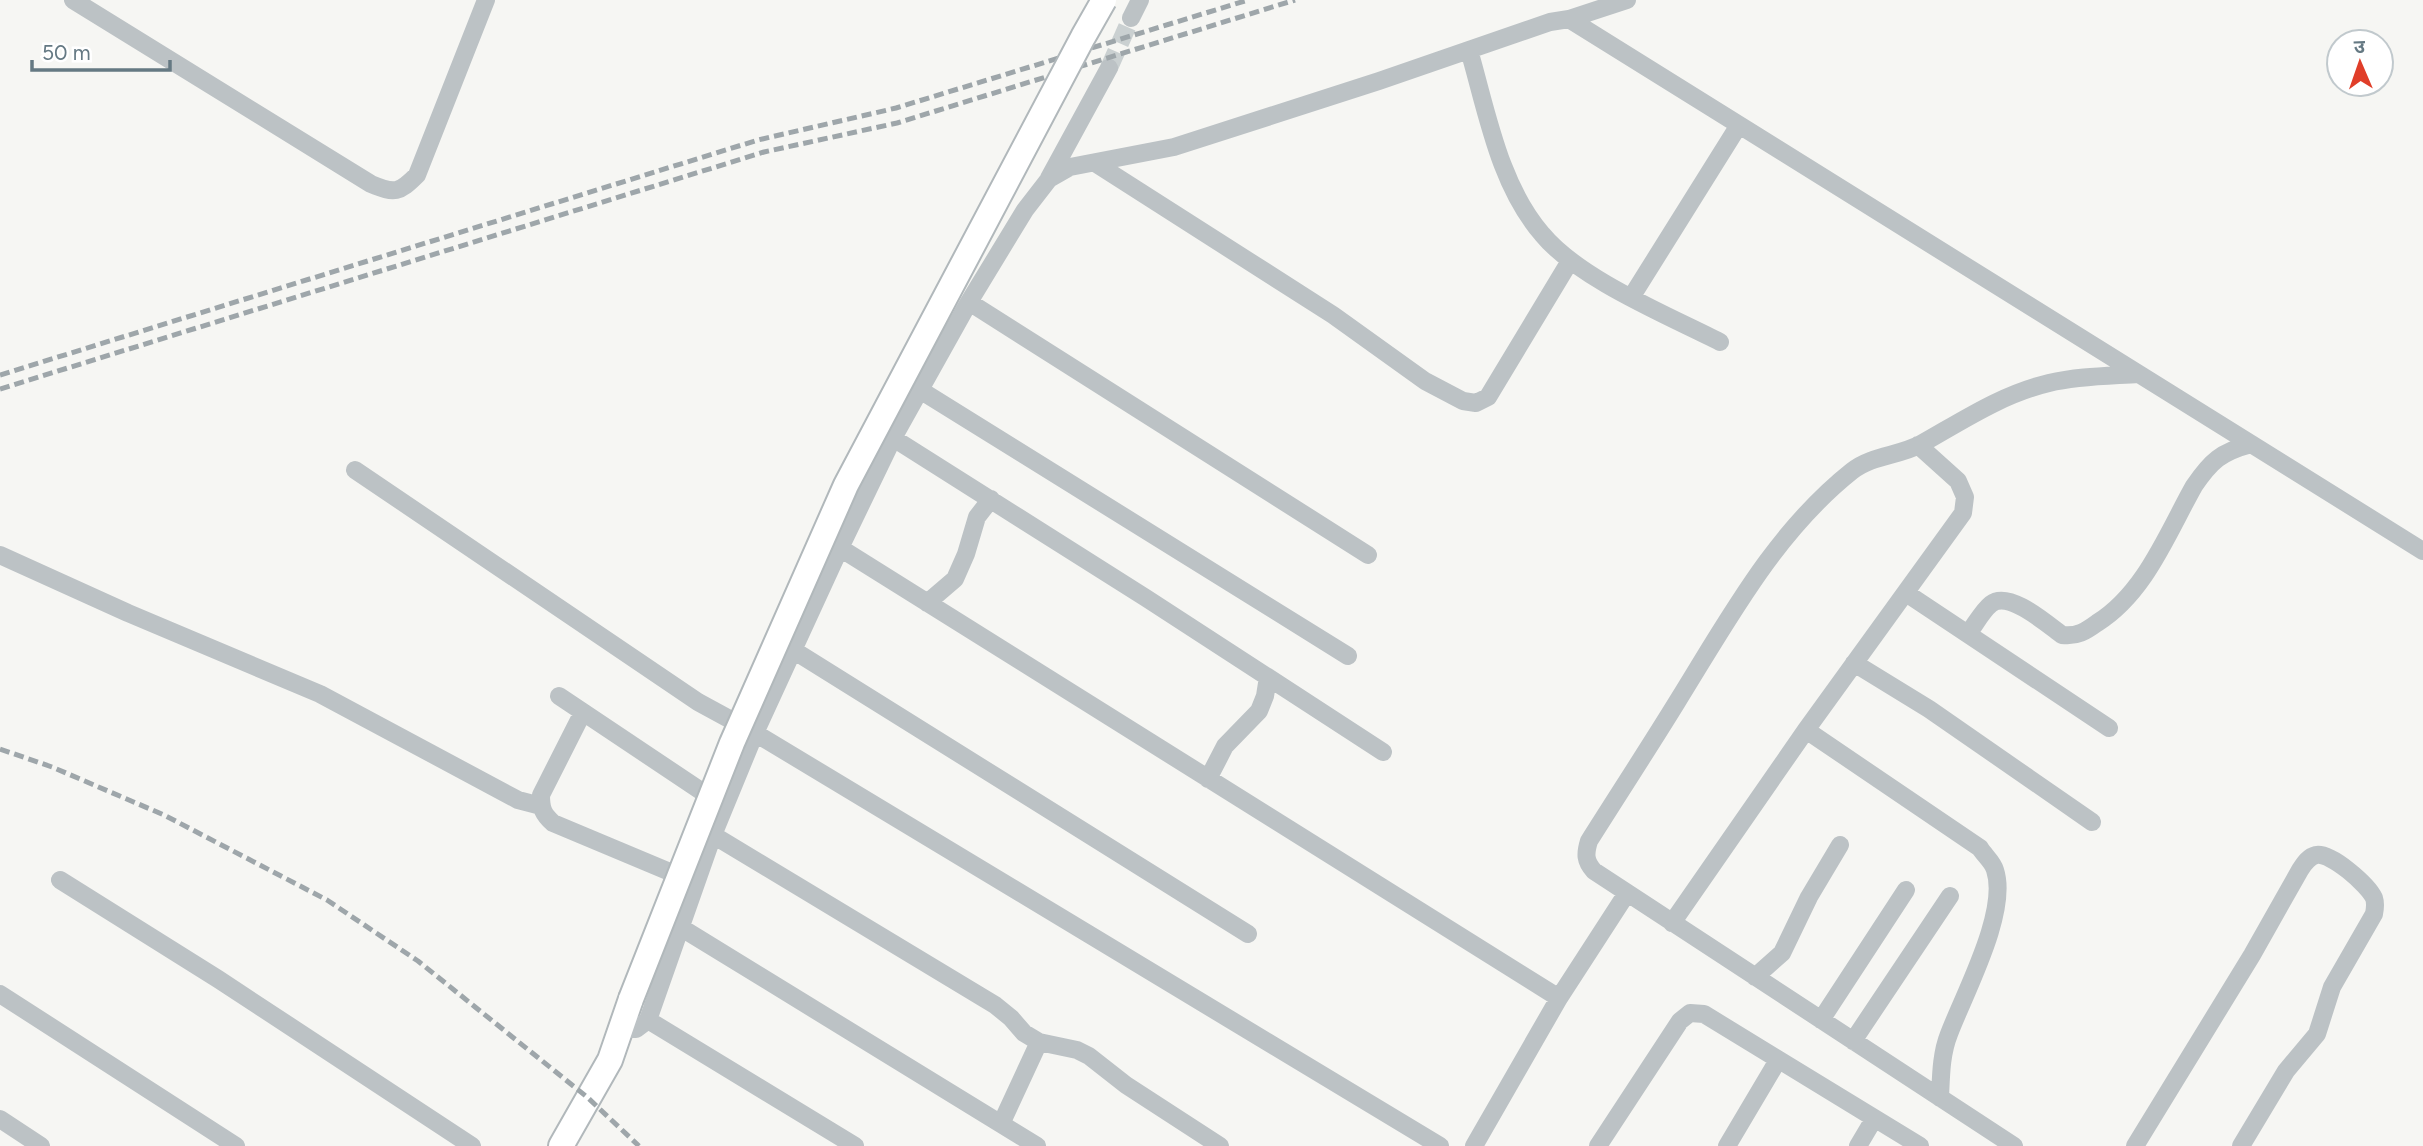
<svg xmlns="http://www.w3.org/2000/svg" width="2423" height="1146" font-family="Figtree,'Noto Sans Devanagari',sans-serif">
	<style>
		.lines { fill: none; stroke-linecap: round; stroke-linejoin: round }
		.street-tunnel { stroke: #cad0d1; stroke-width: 18; stroke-dasharray: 18 9; stroke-linecap: butt }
		.secondary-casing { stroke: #b1b8bb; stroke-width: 28 }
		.street { stroke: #bcc2c5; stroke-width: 18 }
		.secondary { stroke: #fff; stroke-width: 24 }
		.rail { stroke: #9ea6aa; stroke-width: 5; stroke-dasharray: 10 5; stroke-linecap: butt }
		.secondary-bridge-casing { stroke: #b1b8bb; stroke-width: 28; stroke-linecap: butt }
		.secondary-bridge { stroke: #fff; stroke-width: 24 }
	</style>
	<rect width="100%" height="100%" fill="#f6f6f3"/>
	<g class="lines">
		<path class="street-tunnel" d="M1109,68L1131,18"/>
		<defs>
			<path id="secondary" d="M561,1146L610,1060L631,999"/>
		</defs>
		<use href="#secondary" class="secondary-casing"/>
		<path class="street" d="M73,0L371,184C395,194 399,193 417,175L486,0
			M1131,18L1140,0
			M1569,19L2423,551
			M1469,50C1487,112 1499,184 1542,234C1579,279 1667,315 1720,342
			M1095,163L1333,315L1425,381L1463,401L1476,403L1488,397L1570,261
			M1049,178L1109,68
			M1632,296L1739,125
			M969,302L1368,555
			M920,390L1348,656
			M893,438L1146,598L1383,752
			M355,470L698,702L755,733L1440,1146
			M840,548L1559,998
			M0,555L128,613L320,694L518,800L541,806
			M1906,593L2109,728
			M927,603L955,579L966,554L977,517L991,499
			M1968,634C1975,625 1982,611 1991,604C2009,590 2047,624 2062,635C2077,637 2086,631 2097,623C2145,593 2167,534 2194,486C2211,461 2221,452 2251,444
			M793,650L1248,934
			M1854,663L1929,709L2092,822
			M559,696L719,803
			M583,712L541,795C541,809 543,814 553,823L689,880
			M1806,730L1980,848C1984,855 1993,862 1995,870C2009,912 1964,994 1949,1034C1941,1054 1941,1076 1940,1098
			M1208,779L1225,746L1259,711L1265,696L1268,677
			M713,835L995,1005L1011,1018L1024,1033L1039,1042L1077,1050L1089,1056L1126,1085L1220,1146
			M60,880L218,979L472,1146
			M1672,923L1806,730L1963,513L1965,497L1958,481L1918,445
			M680,927L1037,1146
			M1755,977L1782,953L1809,897L1840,845
			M0,994L236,1146
			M648,1020L855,1146
			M1821,1020L1906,890
			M620,1029H636L648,1020L713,835L755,733L840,548L893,438L969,302L1025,210L1049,179L1070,167L1174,147L1379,81L1550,22L1569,19L1627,0
			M1853,1041L1950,896
			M0,1119L41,1146
			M1001,1124L1039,1042
			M1474,1146L1559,998L1627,893
			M1598,1146L1680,1021L1690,1013L1704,1014L1920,1146
			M1727,1146L1778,1060
			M1858,1146L1874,1119
			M2014,1146L1594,871C1585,861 1585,854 1589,841C1618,795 1648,749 1677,702C1728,620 1775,532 1852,471C1872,455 1899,456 1921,444C1962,421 2002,394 2049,383C2079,376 2109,376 2139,374
			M2135,1146L2252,955L2300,870C2304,864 2308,857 2316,855C2331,852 2368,885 2374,898C2376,904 2375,909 2374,914L2332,987L2317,1034L2286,1071L2241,1146"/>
		<use href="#secondary" class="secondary"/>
		<path class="rail" d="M0,375L758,140L896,108L1248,0
			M0,389L764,152L897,123L1295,0
			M0,749L52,767L164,815L327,900L418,961L587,1097L639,1146"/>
		<defs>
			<path id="secondary-bridge" d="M631,999L732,743L846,485L1083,37L1104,0"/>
		</defs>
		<use href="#secondary-bridge" class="secondary-bridge-casing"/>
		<use href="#secondary-bridge" class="secondary-bridge"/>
	</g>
	<g transform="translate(2360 63) rotate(358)"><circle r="33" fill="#ffffff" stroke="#c1c9cd" stroke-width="2"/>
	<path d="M0-5L12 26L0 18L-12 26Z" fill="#e03e29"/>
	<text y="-10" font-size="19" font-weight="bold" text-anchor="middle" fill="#657983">उ</text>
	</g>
	<path d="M32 60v10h138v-10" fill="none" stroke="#657983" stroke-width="3.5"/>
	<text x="42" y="60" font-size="21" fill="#657983" stroke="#ffffff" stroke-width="5" paint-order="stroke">50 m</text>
</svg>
